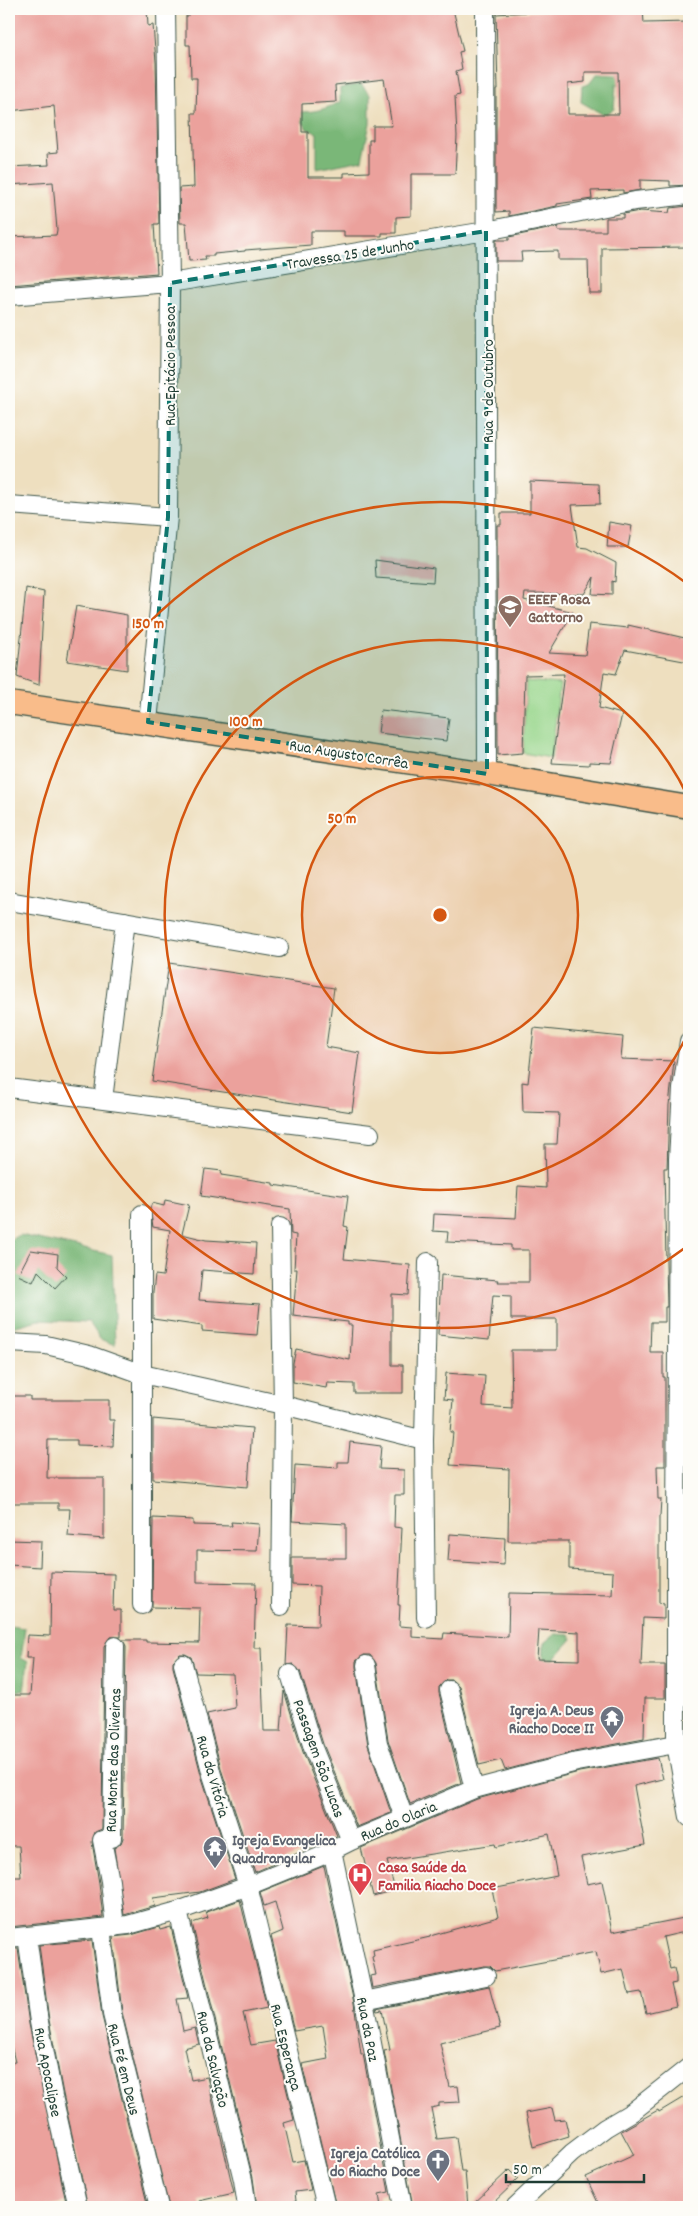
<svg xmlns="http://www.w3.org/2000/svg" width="698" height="2216" font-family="Dekko,sans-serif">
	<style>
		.green { fill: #98d68c; stroke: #5c8a60 }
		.forest { fill: #7ab778; stroke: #4c7a56 }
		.building { fill: #eba19c; fill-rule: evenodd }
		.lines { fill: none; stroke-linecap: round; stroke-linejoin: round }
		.minor-casing { stroke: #3e5549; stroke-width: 20 }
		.major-casing { stroke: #3e5549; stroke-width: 25 }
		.minor { stroke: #fff; stroke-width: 18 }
		.major { stroke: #f9bc8a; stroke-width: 22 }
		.marked { fill: #0f766e; fill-opacity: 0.2; stroke: #0f766e; stroke-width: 4; stroke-dasharray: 10 6; stroke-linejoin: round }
		.ring { fill: none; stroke: #d45610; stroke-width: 2.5 }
		.labels { text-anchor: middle; stroke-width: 4; stroke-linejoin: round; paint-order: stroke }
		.street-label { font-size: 16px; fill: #1f3d34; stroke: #fdfcf7 }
		.education-label { font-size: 16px; font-weight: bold; fill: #785e54; stroke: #fdfcf7; text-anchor: start }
		.worship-label { font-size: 16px; font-weight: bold; fill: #5b616d; stroke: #fdfcf7; text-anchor: end }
		.health-label { font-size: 16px; font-weight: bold; fill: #be3a42; stroke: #fdfcf7; text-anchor: start }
		.centre { fill: #d45610; stroke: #fdfcf7; stroke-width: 2.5 }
		.ring-label { font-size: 15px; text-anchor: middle; font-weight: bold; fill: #d45610; stroke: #fdfcf7; stroke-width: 4; stroke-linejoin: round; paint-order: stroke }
	</style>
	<rect width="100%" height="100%" fill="#fdfcf7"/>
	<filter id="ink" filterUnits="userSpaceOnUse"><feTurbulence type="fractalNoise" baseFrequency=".02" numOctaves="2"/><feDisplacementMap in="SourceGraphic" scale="10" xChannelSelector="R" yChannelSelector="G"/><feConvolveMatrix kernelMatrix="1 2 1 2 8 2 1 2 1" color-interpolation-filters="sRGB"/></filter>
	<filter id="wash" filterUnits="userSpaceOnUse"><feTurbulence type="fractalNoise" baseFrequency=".0096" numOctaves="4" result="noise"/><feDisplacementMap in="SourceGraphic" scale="20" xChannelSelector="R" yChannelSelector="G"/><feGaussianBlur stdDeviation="1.12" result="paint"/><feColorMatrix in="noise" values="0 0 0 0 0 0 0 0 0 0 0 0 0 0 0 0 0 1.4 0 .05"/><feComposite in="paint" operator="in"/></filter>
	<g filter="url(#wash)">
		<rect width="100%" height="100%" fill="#eedfbf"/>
		<path class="green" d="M526,681L560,684L551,758L523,753Z"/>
		<path class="forest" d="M597,74L632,76L633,84L616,85L614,109L604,115L581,102L582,86L589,84Z
			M361,84L370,95V123L362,160L317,169V133L307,129L297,112C315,112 323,110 340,102V88Z
			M20,1235L112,1255L115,1345L100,1339L89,1322L38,1320L9,1328V1240Z
			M9,1626L25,1628L21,1658L28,1662L24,1691L9,1690Z
			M555,1634L570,1635L572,1639L553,1660L543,1687L544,1643Z"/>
		<g id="blocks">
			<path class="building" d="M9,9H147L148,26L153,25L156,62L159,224H154L157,273L9,285V237L56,235L57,230L53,182L9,185V167L49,165L48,153L58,152L54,106L9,111Z
				M188,9H453L463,51L459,52L462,69L456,71L460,95L455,96L457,136L455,174H411V216L396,217V233H382V236H344V231H311V245L245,250V251L214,254V256H205L206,260L189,261L186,223H180L179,188L194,187L192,113H196L197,78H191L190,45H186V16H188ZM384,79L392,126H373V140H369V172L344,173V177H308V132H302V104L336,102L335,85Z
				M576,9H643L644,23L689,22V185L670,186V181L640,180V190L623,193V190L591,191L592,199L557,204V206L509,216V211L496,212V89H498L496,14ZM585,72H618L619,114H568V84L585,82Z
				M689,206V247L602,248V293H589L588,260H558V251L521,252L522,261H496V240H509V237L558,227V231H606V218H623V214L640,211L669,213L670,208Z
				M530,481L599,484L600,504L572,505L578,547L587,548L616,563L615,582L612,581V595L592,594L594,577L584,594L525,593L524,600L573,612L549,653L585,655L589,624L628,628V625L689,639V662L625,650L616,674L604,672L599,708L622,714L611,763L589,762V765L552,763L564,674L525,675L523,753L498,755L497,525H501V513H530Z
				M609,522L632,526L628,547H607Z
				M375,560L434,568L433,582L376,578Z
				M26,588L44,592L39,685L17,677Z
				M76,606L127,615V670L67,661Z
				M381,710L449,718L446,741L378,733Z
				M169,963L334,988L326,1047L360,1053L352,1112L152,1081Z
				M534,1028L623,1037L621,1059L674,1061L669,1105L667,1168H664L667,1307H665V1322H651L650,1352H663V1377H665V1466H657L658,1499H661L660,1516H659V1603L664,1604V1619L643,1618L641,1665H665V1698H645L644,1739L574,1752L505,1770L501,1760L479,1765L459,1687L452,1680H446L439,1687V1693L461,1783L410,1804L388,1740L376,1663L370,1655H364L356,1661V1667L368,1745L391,1813L357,1827L323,1744L300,1671L293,1664L286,1665L288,1625L318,1626L319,1586L292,1585V1558H346V1524L292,1521L295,1465L338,1468V1462H348L350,1442L381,1446L379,1469L404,1470V1495H395L394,1527L402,1528L398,1605H400L399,1626L412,1627V1637L443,1639L444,1633L508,1637L509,1593L612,1595L613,1572L569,1569V1541H508L509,1469L450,1465L453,1432H450L453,1400L444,1399L446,1373L485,1376L483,1406L512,1408L511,1350H557V1319H511V1296L493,1295L489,1340L438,1335L441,1275L498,1280L497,1282H529V1250H511V1245L447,1242L448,1232L433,1231L434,1214L516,1218L518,1186L546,1188L545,1144H557L559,1113L523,1112L522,1082L528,1083ZM539,1630L579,1632V1660L537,1659Z
				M205,1169L222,1171L221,1175L273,1183V1185L348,1196L344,1226L348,1227L344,1259L410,1265L408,1295L392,1294V1365H403V1393H354V1384L327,1383L326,1388L293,1382V1363L296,1349L350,1360L352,1325H348V1322L293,1316L297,1269H294L296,1235L291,1234L290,1209L201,1196Z
				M165,1200L189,1205L182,1234L206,1240L256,1243L254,1274L202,1270L199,1300L260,1304L257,1335L202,1331V1326L153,1319V1292L155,1275L163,1276L170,1230L153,1227L150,1208L152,1203L164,1206Z
				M31,1250L58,1254L57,1267L66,1276L55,1288L38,1271L33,1282L18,1275Z
				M9,1396H30V1400H109V1420H114L113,1446L77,1445V1440H48L47,1478H104V1539L68,1536L70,1509H58V1503H9Z
				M153,1419L252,1428L248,1487L153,1479Z
				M153,1518L193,1520V1525L232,1526L231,1522L259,1524L257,1551L197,1550V1582L256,1583L254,1648H261L264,1731H281L284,1691L303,1752L337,1836L255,1872L222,1772L207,1714L235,1708L233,1674L196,1673L191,1657L185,1654H180L173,1661V1667L202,1778L235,1879L200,1892L153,1898L155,1906L124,1915L114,1848L121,1843L123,1838L126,1646L123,1640H146V1642L199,1643L200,1608L152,1607Z
				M450,1534L505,1538L504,1565L448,1561Z
				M9,1540L41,1541L40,1567L9,1565Z
				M51,1572L114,1574L113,1610H121V1637H110L104,1646L102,1829L95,1832L92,1842L99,1883L103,1917L9,1927V1877H21L19,1846H10L9,1695H30L33,1658H26L27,1635L50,1636Z
				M658,1758L663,1779L634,1786L645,1845L581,1857L587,1884L602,1881L612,1932L689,1917V1931L663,1937L670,1969L674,1968L676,1977V1983L671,1984L676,2006L646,2013L641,1992L629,1994L623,1969L601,1974L596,1952L495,1971L490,1966H484L372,1988L370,1976L376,1975L372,1957L374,1956L373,1950L430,1937V1936L498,1917L492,1889L557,1876L549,1834L496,1847L495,1844L387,1861L395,1890L373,1896L361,1848L477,1799L579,1772Z
				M324,1866L354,2003L361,2054H363L389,2192L379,2194L381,2207H336L302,2064L328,2059L323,2026L294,2031L271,1936L283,1931L275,1902L264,1906L260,1892Z
				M240,1900L267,2008L243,2013L251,2045L275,2041L294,2120L284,2123L293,2162L304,2160L311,2190L295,2192L296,2201L265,2207H257L253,2178L192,1923L208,1918L206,1912Z
				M159,1927L160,1930L171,1927L188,1998L177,1999L183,2031L195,2028L199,2044L184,2048L191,2080L207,2077L234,2193L199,2201L200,2207H169L122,2012L113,1937L131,1935Z
				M92,1940L102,2016L148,2207H88L63,2094L49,2020L39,1945Z
				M9,1948H18L29,2024L66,2202L43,2207H9V2063L15,2062L9,2037Z
				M489,1986L500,2028L440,2043L450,2087L458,2086L460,2102L439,2103V2106L431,2108L437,2139L456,2137L461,2171H465L468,2207H413L384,2051L390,2050L382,2010L377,2011L376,2009Z
				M689,2094V2207H600L586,2177L634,2155L621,2131L658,2110L659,2112Z
				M552,2108L555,2120L565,2119L569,2136L533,2147L526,2113Z
				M509,2170L518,2179L489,2207H470Z"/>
		</g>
	</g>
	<g filter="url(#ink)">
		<use href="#blocks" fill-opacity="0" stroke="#3e5549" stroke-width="1"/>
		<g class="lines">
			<defs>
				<path id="minor" d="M485,9L487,774
					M9,296L170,283L486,231L635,201L689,195
					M9,505L168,517
					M148,722L168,517L170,283L166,9
					M9,901L279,948
					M689,1041L682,1089L678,1159L676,1533V1744L689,1817
					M9,1088L370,1134
					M103,1100L125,921
					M142,1214V1605
					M280,1227L283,1405L281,1606
					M9,1343L46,1345L89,1355L142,1374L283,1405L424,1440
					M426,1618L424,1440L428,1262
					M183,1664L212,1775L248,1886L326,2207
					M366,1665L378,1743L404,1818
					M290,1674L313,1748L351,1841
					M449,1690L474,1789
					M332,1850L364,2001L403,2207
					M178,1911L243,2180L247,2207
					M115,1927L110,1881L102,1840L112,1838L115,1646
					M101,1928L112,2014L159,2207
					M27,1936L39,2022L53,2096L78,2207
					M9,1938L128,1925L178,1911L248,1886L319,1857L351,1841L474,1789L577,1762L676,1744
					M364,2001L486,1976
					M515,2207L572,2153L605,2128L632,2112L689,2067"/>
				<path id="major" d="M9,703L487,774L689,807"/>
			</defs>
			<use href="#minor" class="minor-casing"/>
			<use href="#major" class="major-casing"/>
			<use href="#minor" class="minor"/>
			<use href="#major" class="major"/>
		</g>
	</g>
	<path class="marked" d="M486,231L487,774L148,722L168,517L170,283Z"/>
	<circle cx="440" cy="915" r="138" fill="#d45610" fill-opacity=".12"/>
	<g class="ring">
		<circle cx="440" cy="915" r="138"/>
		<path d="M689 1031A275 275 0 1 1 689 799"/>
		<path d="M689 1245A413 413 0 1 1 689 585"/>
	</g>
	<defs>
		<symbol id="school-pin" viewBox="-11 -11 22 30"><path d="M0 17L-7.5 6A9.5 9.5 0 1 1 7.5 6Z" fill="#8d6e63" stroke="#fdfcf7"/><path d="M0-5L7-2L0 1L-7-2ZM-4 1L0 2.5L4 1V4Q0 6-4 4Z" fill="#fff"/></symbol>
		<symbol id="temple-pin" viewBox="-11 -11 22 30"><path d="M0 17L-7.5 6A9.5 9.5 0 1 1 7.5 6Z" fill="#6b7280" stroke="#fdfcf7"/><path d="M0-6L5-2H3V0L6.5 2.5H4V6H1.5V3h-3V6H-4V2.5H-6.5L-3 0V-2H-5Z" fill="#fff"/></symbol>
		<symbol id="hospital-pin" viewBox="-11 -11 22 30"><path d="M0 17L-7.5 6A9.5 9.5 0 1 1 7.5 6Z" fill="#e0444e" stroke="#fdfcf7"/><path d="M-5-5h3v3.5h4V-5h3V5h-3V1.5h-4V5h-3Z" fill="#fff"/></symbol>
		<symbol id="church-pin" viewBox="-11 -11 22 30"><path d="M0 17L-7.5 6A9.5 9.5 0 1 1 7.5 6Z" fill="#6b7280" stroke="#fdfcf7"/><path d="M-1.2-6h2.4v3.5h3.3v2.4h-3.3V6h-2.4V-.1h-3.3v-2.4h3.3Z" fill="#fff"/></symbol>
	</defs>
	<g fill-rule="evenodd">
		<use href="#school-pin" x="496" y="593" width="28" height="38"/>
		<use href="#temple-pin" x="598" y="1704" width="28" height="38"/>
		<use href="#temple-pin" x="201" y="1834" width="28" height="38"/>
		<use href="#hospital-pin" x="346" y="1861" width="28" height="38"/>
		<use href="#church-pin" x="424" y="2147" width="28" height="38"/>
	</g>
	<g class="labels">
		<g class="street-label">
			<text transform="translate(350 253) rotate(-9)" y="6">Travessa 25 de Junho</text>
			<text transform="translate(169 366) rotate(-90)" y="6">Rua Epitácio Pessoa</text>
			<text transform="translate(487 391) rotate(-90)" y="6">Rua 9 de Outubro</text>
			<text transform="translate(349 753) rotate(9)" y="6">Rua Augusto Corrêa</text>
			<text transform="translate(320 1758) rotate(70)" y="6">Passagem São Lucas</text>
			<text transform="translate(112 1760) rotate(-88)" y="6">Rua Monte das Oliveiras</text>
			<text transform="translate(214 1776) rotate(74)" y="6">Rua da Vitória</text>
			<text transform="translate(398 1820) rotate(-23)" y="6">Rua do Olaria</text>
			<text transform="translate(369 2029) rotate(79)" y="6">Rua da Paz</text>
			<text transform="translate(287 2047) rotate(76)" y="6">Rua Esperança</text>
			<text transform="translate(214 2059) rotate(77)" y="6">Rua da Salvação</text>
			<text transform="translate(125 2069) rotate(76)" y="6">Rua Fé em Deus</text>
			<text transform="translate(49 2072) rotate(79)" y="6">Rua Apocalipse</text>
		</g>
		<g class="education-label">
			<text x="528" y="604">EEEF Rosa<tspan x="528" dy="18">Gattorno</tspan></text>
		</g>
		<g class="worship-label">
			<text x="594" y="1715">Igreja A. Deus<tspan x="594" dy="18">Riacho Doce II</tspan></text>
			<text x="232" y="1845" text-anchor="start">Igreja Evangelica<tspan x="232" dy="18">Quadrangular</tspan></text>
			<text x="420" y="2158">Igreja Católica<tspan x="420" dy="18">do Riacho Doce</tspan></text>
		</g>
		<g class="health-label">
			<text x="378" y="1872">Casa Saúde da<tspan x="378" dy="18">Familia Riacho Doce</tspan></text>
		</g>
	</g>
	<circle cx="440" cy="915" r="8" class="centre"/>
	<g class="ring-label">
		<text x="148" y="628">150 m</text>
		<text x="246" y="726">100 m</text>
		<text x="342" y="823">50 m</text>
	</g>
	<rect width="698" height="2216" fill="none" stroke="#fdfcf7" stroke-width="30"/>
	<path d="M506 2174v8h138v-8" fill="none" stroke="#1f3d34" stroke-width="2.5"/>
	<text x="513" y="2174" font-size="15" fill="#1f3d34" stroke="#fdfcf7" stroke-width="4" paint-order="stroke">50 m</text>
</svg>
